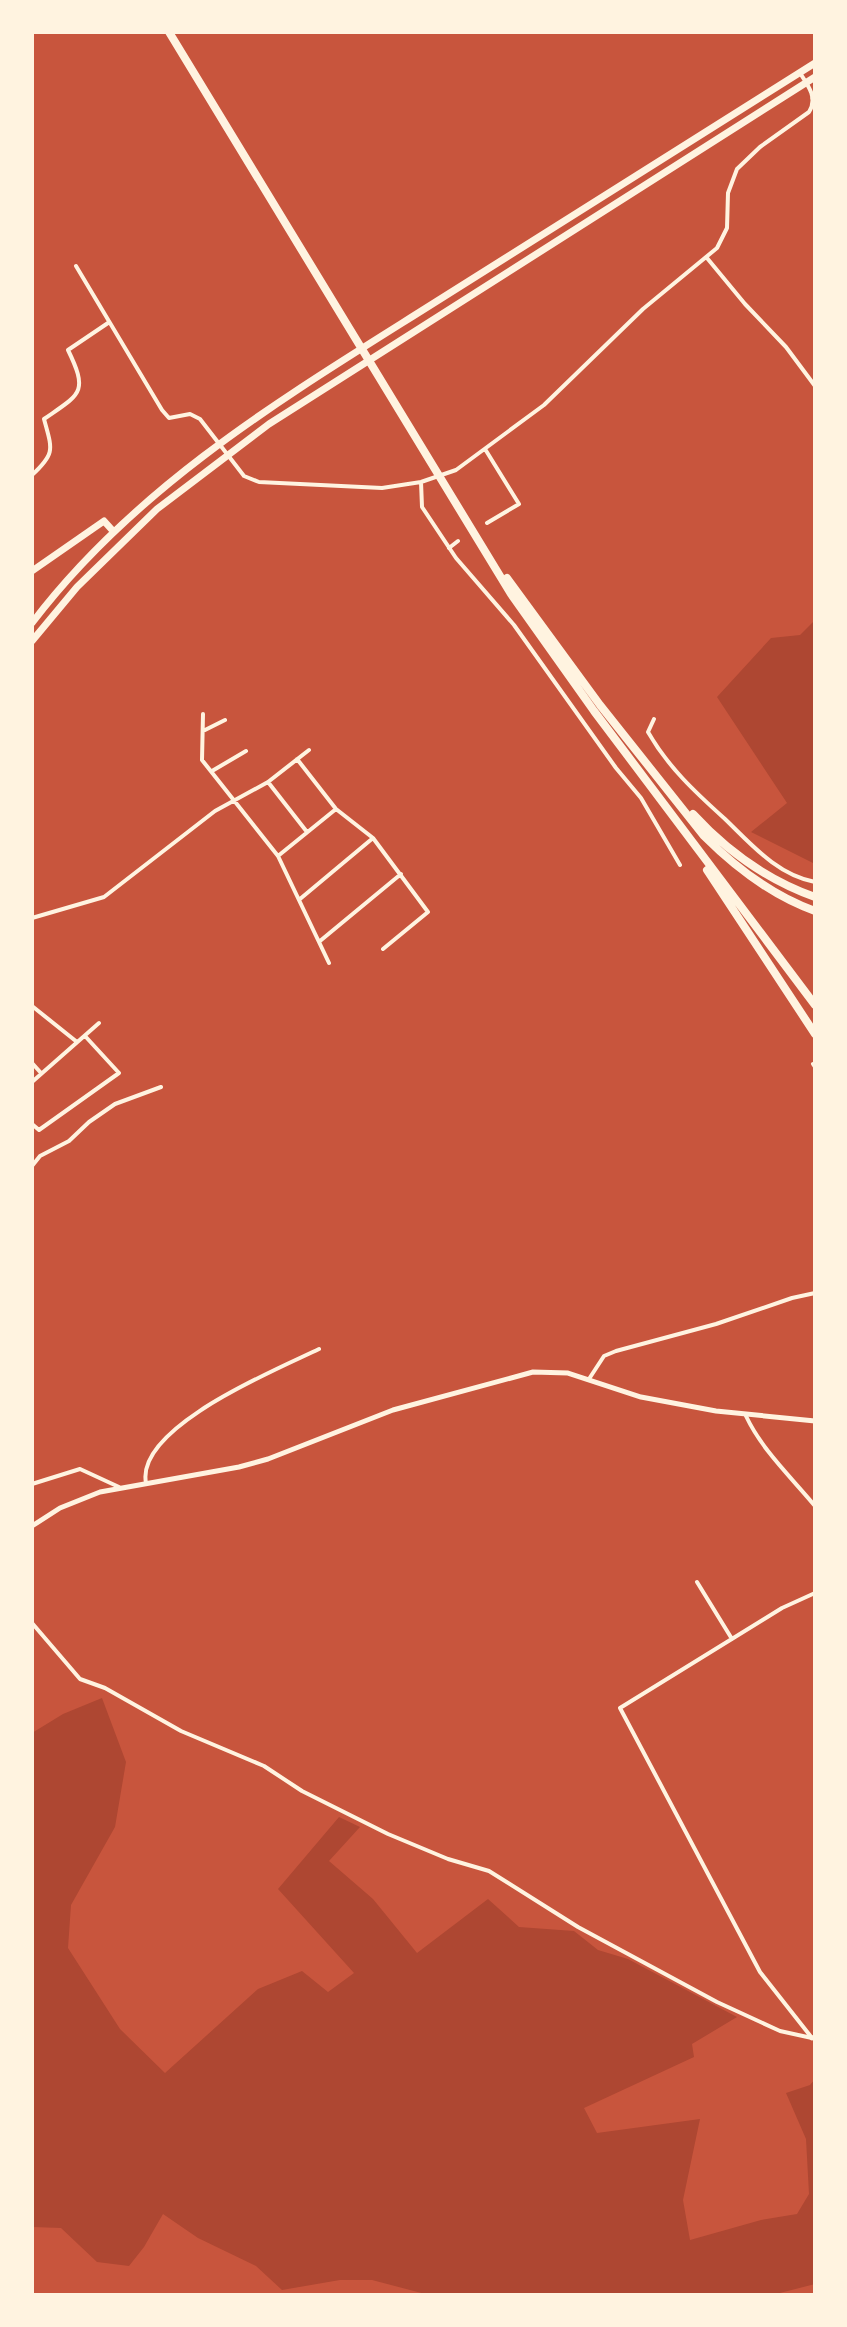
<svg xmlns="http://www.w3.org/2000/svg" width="847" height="2327" font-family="Figtree,sans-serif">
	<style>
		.green { fill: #ae4732 }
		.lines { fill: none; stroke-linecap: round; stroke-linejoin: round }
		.minor { stroke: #fff3e0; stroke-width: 4 }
		.tertiary { stroke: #fff3e0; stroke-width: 5 }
		.primary { stroke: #fff3e0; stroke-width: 7 }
		.motorway { stroke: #fff3e0; stroke-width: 8 }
	</style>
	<rect width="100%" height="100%" fill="#c8553d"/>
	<path class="green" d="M815,620V864L751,832L787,803L717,697L771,638L800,635Z
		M102,1698L126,1762L115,1827L71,1905L68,1948L120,2029L165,2073L258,1989L302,1971L328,1992L354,1973L278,1889L339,1817L360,1827L329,1861L373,1899L417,1953L488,1899L519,1927L574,1931L598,1950L628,1959L737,2017L692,2044L694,2057L584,2108L597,2133L700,2119L683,2200L690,2240L761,2220L797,2214L809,2194L806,2139L786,2093L810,2085L815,2079V2284L772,2295H429L372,2280H340L282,2290L256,2266L198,2238L163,2214L144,2247L129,2266L97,2262L61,2228L32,2227V1733L63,1714Z"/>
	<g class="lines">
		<path class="minor" d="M707,258L745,304L786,347L815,386
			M76,266L162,410L169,418L190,414L200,419L244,476L259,482L382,488L421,482L456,470L544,405L643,309L717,248L727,228L728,193L737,169L760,147L809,112C818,98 808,85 800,73
			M485,449L519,504L487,523
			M32,475C56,453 52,449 44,419C80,394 89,393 68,350L108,323
			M421,482L422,507L456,558L514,625L616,768L641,798L680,865
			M449,548L458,541
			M203,714L202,760L278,856L329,963
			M654,719L648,732C668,767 695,792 725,819C751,844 777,875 815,882
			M203,731L225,720
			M297,759L336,809L373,838L428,912L383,949
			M212,771L246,751
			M268,782L307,832
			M278,856L336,809
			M300,899L373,838
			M32,918L104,897L215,811L268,782L309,750
			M320,941L401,874
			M32,1006L77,1042
			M32,1063L41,1073
			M813,1064L815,1067
			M32,1082L99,1023
			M32,1124L39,1130L119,1073L85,1036
			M32,1166L40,1156L69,1141L89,1122L115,1104L161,1087
			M589,1379L604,1356L616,1351L716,1324L792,1298L815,1293
			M746,1416C762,1450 791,1477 815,1506
			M146,1483C135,1427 278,1369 319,1349
			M32,1484L80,1469L119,1487
			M697,1582L732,1639
			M32,1623L80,1679L105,1688L181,1731L264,1766L302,1791L388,1834L448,1859L489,1871L578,1927L717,2002L780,2031L812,2038
			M812,2038L760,1972L620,1708L782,1608L815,1593"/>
		<path class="tertiary" d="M813,98H815
			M32,1526L60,1508L100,1492L239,1467L268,1459L393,1410L533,1372L568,1373L641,1397L716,1411L815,1421
			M812,2038L815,2037"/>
		<path class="primary" d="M32,571L104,521L113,531
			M32,623C136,486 283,398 426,308C556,226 686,145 815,63
			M32,641L77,587L157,509L269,424L815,77"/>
		<path class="motorway" d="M169,32L511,594L594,711L815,1005
			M507,578L600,705L704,836C735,867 773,896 815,911
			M693,814C727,851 767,880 815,897
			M707,870L815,1034"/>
	</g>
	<rect width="847" height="2327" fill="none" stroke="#fff3e0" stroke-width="68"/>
</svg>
